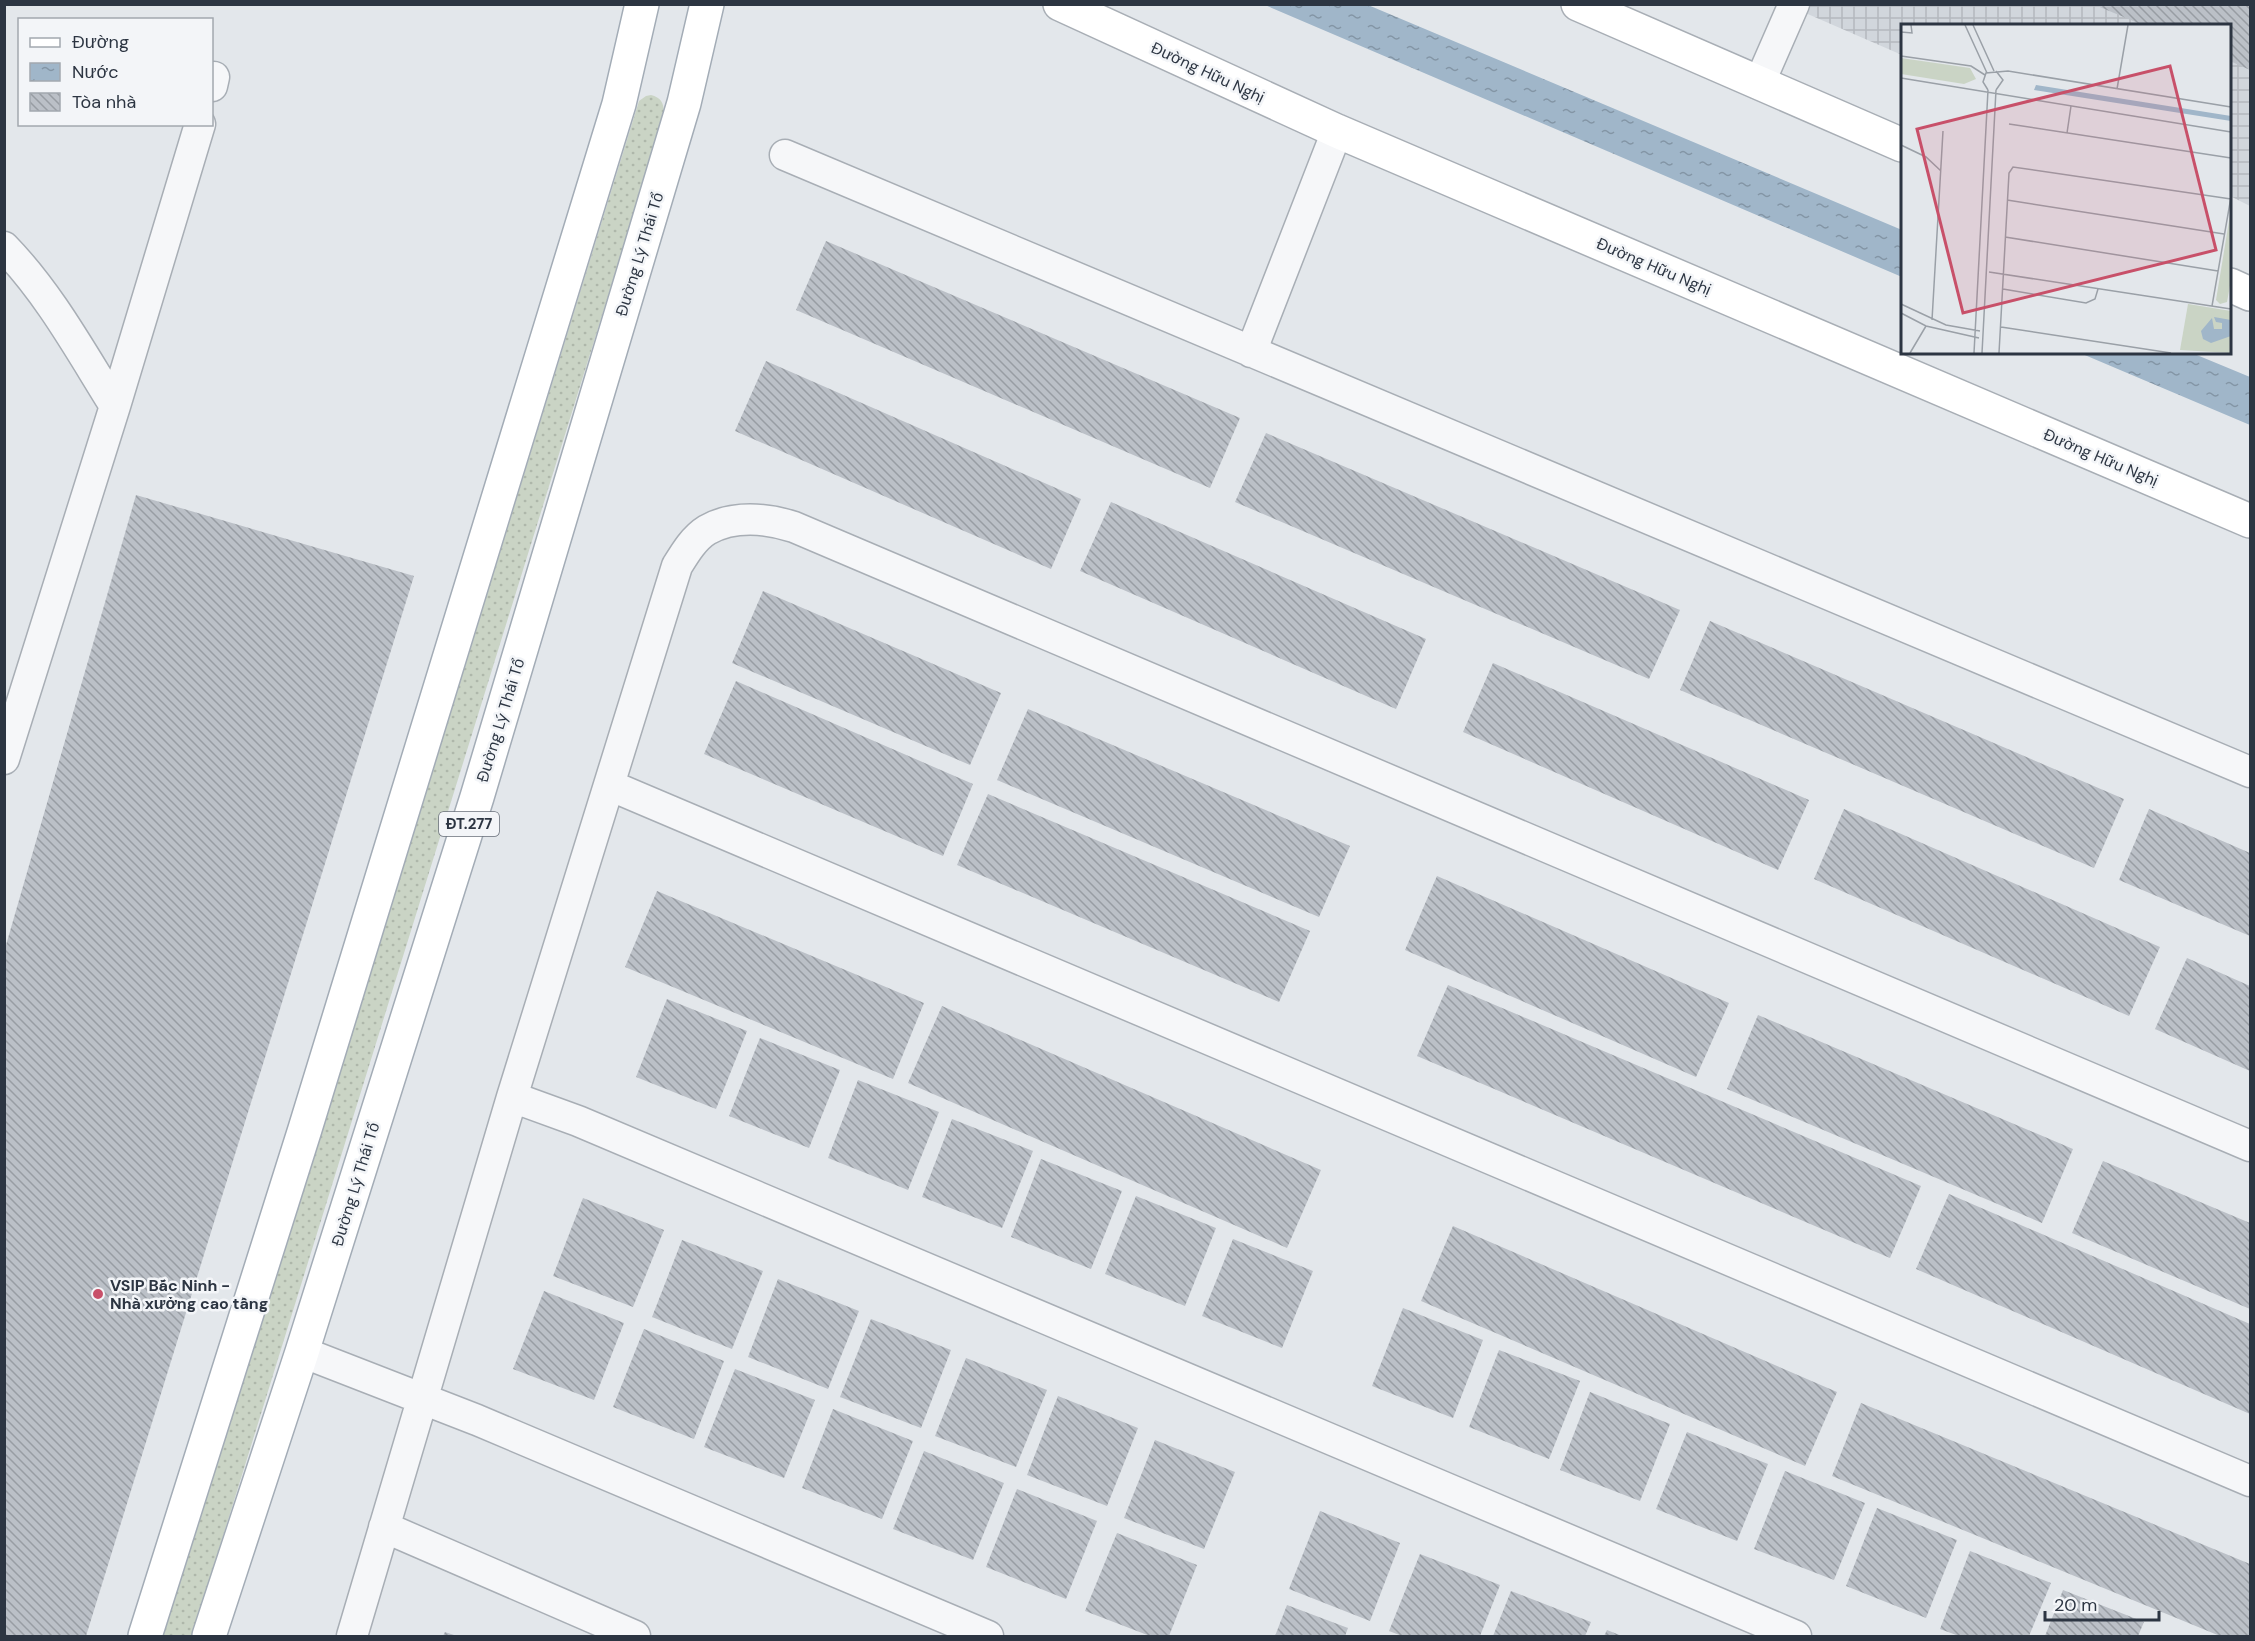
<svg xmlns="http://www.w3.org/2000/svg" width="2255" height="1641" font-family="'DM Sans',sans-serif">
	<style>
		.industrial { fill: url(#industrial-grid) }
		.grass { fill: url(#grass-dots) }
		.water { fill: url(#water-ripples) }
		.building { fill: url(#building-back-hatch) }
		.lines { fill: none; stroke-linecap: round; stroke-linejoin: round }
		.street-casing { stroke: #a8aeb5; stroke-width: 33 }
		.secondary-casing { stroke: #a8aeb5; stroke-width: 36 }
		.primary-casing { stroke: #a3acb6; stroke-width: 36 }
		.street { stroke: #f6f7f9; stroke-width: 30 }
		.secondary { stroke: #fff; stroke-width: 33 }
		.primary { stroke: #fff; stroke-width: 33 }
		.poi-dot { fill: #c85069; stroke: #f3f5f8; stroke-width: 2 }
		.labels { text-anchor: middle; stroke-width: 5; stroke-linejoin: round; paint-order: stroke }
		.shield { fill: #f3f5f8; stroke: #686f79; stroke-width: 1.5 }
		.shield-label { font-size: 15px; font-weight: bold; fill: #2c3542 }
		.street-label { font-size: 16px; fill: #2c3542; stroke: #f3f5f8 }
		.poi-label { font-size: 16px; font-weight: bold; fill: #2c3542; stroke: #f3f5f8; text-anchor: start }
		.inset-road { fill: none; stroke: #9aa0a7; stroke-width: 1.5 }
		.view { fill: #c85069; fill-opacity: 0.15; stroke: #c85069; stroke-width: 3 }
		.inset-edge { fill: none; stroke: #2c3542; stroke-width: 3 }
	</style>
	<defs>
		<pattern id="industrial-grid" width="8" height="8" patternUnits="userSpaceOnUse" patternTransform="scale(1.5)"><rect width="8" height="8" fill="#d1d6dc"/><path d="M0 4h8M4 0v8" fill="none" stroke="#b4b8be"/></pattern>
		<pattern id="grass-dots" width="8" height="8" patternUnits="userSpaceOnUse" patternTransform="scale(1.5)"><rect width="8" height="8" fill="#cad4c5"/><path d="M2 2h.1M6 6h.1" fill="none" stroke="#aeb7aa" stroke-width="1.8" stroke-linecap="round"/></pattern>
		<pattern id="water-ripples" width="26" height="14" patternUnits="userSpaceOnUse" patternTransform="scale(1.5)"><rect width="26" height="14" fill="#a0b6c9"/><path d="M2 4q2-2 4 0t4 0M15 11q2-2 4 0t4 0" fill="none" stroke="#8395a5"/></pattern>
		<pattern id="building-back-hatch" width="6" height="6" patternUnits="userSpaceOnUse" patternTransform="scale(1.5)"><rect width="6" height="6" fill="#bbc0c7"/><path d="M-1 5l2 2M0 0l6 6M5-1l2 2" fill="none" stroke="#989da3"/></pattern>
	</defs>
	<rect width="100%" height="100%" fill="#e3e7eb"/>
	<path class="industrial" d="M1787,5H2250V206L2230,196V26H1902V55Z"/>
	<path class="grass" d="M651,95C664,98 665,108 663,119L192,1636H163L323,1127L639,101L646,96Z"/>
	<path class="water" d="M1265,5H1368L1902,230V277Z
		M2080,353H2192L2250,377V425Z"/>
	<path class="building" d="M2095,5H2250V70L2230,61V26H2145Z
		M826,241L1240,418L1210,488L796,310Z
		M766,361L1081,499L1051,569L735,431Z
		M1266,433L1680,610L1649,679L1235,502Z
		M136,495L414,576L86,1636H4V952Z
		M1111,502L1426,639L1396,709L1080,571Z
		M763,591L1001,693L970,765L732,663Z
		M1710,621L2124,799L2094,868L1680,690Z
		M1493,663L1809,800L1778,870L1463,732Z
		M736,681L973,784L943,856L704,754Z
		M1028,709L1350,846L1319,917L997,780Z
		M988,794L1310,931L1279,1002L957,865Z
		M1844,809L2160,947L2129,1016L1814,879Z
		M2149,809L2250,853V936L2119,880Z
		M1437,876L1729,1003L1696,1077L1405,950Z
		M657,891L924,1003L893,1079L625,967Z
		M2187,958L2250,986V1071L2155,1029Z
		M1448,985L1921,1186L1890,1258L1417,1056Z
		M667,999L747,1031L716,1109L636,1077Z
		M942,1006L1321,1170L1287,1248L908,1083Z
		M1758,1015L2073,1149L2042,1223L1727,1089Z
		M760,1038L840,1070L809,1148L729,1116Z
		M858,1080L939,1112L908,1190L828,1158Z
		M952,1119L1033,1151L1002,1228L922,1197Z
		M1041,1159L1122,1191L1091,1269L1011,1237Z
		M2103,1161L2250,1223V1309L2072,1233Z
		M1949,1194L2250,1324V1414L1916,1269Z
		M1136,1196L1216,1228L1185,1306L1105,1274Z
		M583,1198L664,1230L633,1307L553,1276Z
		M1453,1226L1837,1392L1805,1466L1421,1301Z
		M1233,1239L1313,1271L1282,1348L1202,1316Z
		M682,1240L763,1271L732,1349L652,1317Z
		M778,1279L859,1311L828,1389L748,1357Z
		M544,1291L624,1323L594,1400L513,1369Z
		M1403,1308L1483,1340L1453,1418L1372,1386Z
		M871,1319L951,1350L921,1428L840,1397Z
		M644,1329L724,1361L694,1439L613,1407Z
		M1499,1350L1580,1381L1549,1459L1469,1427Z
		M966,1358L1047,1390L1016,1467L935,1436Z
		M735,1369L815,1400L784,1478L704,1447Z
		M1590,1392L1670,1424L1640,1501L1560,1470Z
		M1058,1396L1138,1428L1107,1506L1027,1475Z
		M1861,1403L2250,1564V1636H2220L1832,1476Z
		M833,1409L913,1441L882,1519L802,1488Z
		M1687,1432L1768,1464L1737,1541L1656,1509Z
		M1155,1440L1235,1472L1204,1549L1124,1518Z
		M924,1451L1004,1483L973,1560L893,1529Z
		M1785,1471L1865,1503L1834,1580L1754,1549Z
		M1017,1489L1097,1521L1066,1599L986,1567Z
		M1877,1508L1957,1540L1926,1618L1846,1586Z
		M1320,1511L1400,1543L1370,1621L1289,1589Z
		M1117,1533L1197,1565L1169,1636H1150L1085,1611Z
		M1970,1551L2051,1583L2029,1636H1959L1940,1629Z
		M1420,1554L1500,1585L1480,1636H1402L1389,1631Z
		M2063,1590L2144,1622L2138,1636H2045Z
		M1511,1591L1591,1622L1585,1636H1493Z
		M1287,1605L1348,1628L1345,1636H1275Z
		M1607,1630L1622,1636H1604Z
		M445,1632L457,1636H443Z"/>
	<g class="lines">
		<defs>
			<path id="street" d="M1759,84L1794,4
				M212,86L214,77
				M785,155L2250,772
				M4,247C49,293 81,352 115,406
				M1251,352L1337,131
				M4,759L115,406L200,124
				M609,785L2250,1481
				M512,1097L578,1121L1796,1636
				M302,1352L477,1420L988,1636
				M384,1527L635,1636
				M352,1636L512,1097L677,566C685,553 694,538 707,530C733,515 767,518 794,527L2250,1146"/>
			<path id="secondary" d="M1060,4L1337,131L2250,521
				M1578,4L1902,145
				M2230,285L2250,294"/>
			<path id="primary" d="M145,1636L305,1129L619,104L642,4
				M209,1636L302,1352L477,797L684,103L707,4"/>
		</defs>
		<use href="#street" class="street-casing"/>
		<use href="#secondary" class="secondary-casing"/>
		<use href="#primary" class="primary-casing"/>
		<use href="#street" class="street"/>
		<use href="#secondary" class="secondary"/>
		<use href="#primary" class="primary"/>
	</g>
	<circle class="poi-dot" cx="98" cy="1294" r="6"/>
	<g class="labels">
		<rect class="shield" x="439" y="812" width="60" height="24" rx="4.5"/>
		<g class="shield-label">
			<text x="469" y="829">ĐT.277</text>
		</g>
		<g class="street-label">
			<text transform="translate(1208 72) rotate(25)" y="6">Đường Hữu Nghị</text>
			<text transform="translate(639 254) rotate(-73)" y="6">Đường Lý Thái Tổ</text>
			<text transform="translate(1654 266) rotate(23)" y="6">Đường Hữu Nghị</text>
			<text transform="translate(2101 457) rotate(23)" y="6">Đường Hữu Nghị</text>
			<text transform="translate(500 720) rotate(-73)" y="6">Đường Lý Thái Tổ</text>
			<text transform="translate(355 1184) rotate(-73)" y="6">Đường Lý Thái Tổ</text>
		</g>
		<g class="poi-label">
			<text x="110" y="1291">VSIP Bắc Ninh -<tspan x="110" dy="18">Nhà xưởng cao tầng</tspan></text>
		</g>
	</g>
	<g transform="translate(1901 24)">
		<rect width="330" height="330" fill="#e3e7eb"/>
		<path d="M0,34L69,44L75,55L63,60L0,50ZM330,185V256L326,278L319,280L315,276Z" fill="#cad4c5"/>
		<path d="M287,280L330,287V329L279,326Z" fill="#cad4c5"/>
		<path d="M135,61L330,92V97L133,66ZM313,293L330,296V312L310,319L302,315L300,307L311,294L313,305H321V299L315,298Z" fill="#a0b6c9"/>
		<path class="inset-road" d="M64,1L86,49M72,1L93,47M0,8L11,9L10,1M0,32L70,42L84,51M95,47L102,56L95,66M0,54L330,108M216,65L227,1M87,66L82,58L85,49L107,47L330,83M108,100L330,134M166,109L170,82M0,121L25,133L40,147M106,176L323,210M104,213L317,247M88,248L330,285M102,265L185,279L194,275L197,265M0,280L45,301L79,307M311,282L330,173M0,289L25,302L78,314M31,296L42,107M100,303L270,329M9,329L25,302M73,329L87,66M81,329L95,66M98,329L108,149L112,143L330,175"/>
		<path class="view" d="M269,42L315,226L62,289L16,105Z"/>
		<rect width="330" height="330" class="inset-edge"/>
	</g>
	<rect width="2255" height="1641" fill="none" stroke="#2c3542" stroke-width="12"/>
	<rect x="18" y="18" width="195" height="108" fill="#f3f5f8" stroke="#a3a8af" stroke-width="1.5"/>
	<rect x="30" y="38" width="30" height="9" fill="#ffffff" stroke="#a3a8af" stroke-width="1.5"/>
	<text x="72" y="48" font-size="18" fill="#2c3542">Đường</text>
	<rect x="30" y="63" width="30" height="18" fill="url(#water-ripples)" stroke="#a3a8af" stroke-width="1.5"/>
	<text x="72" y="78" font-size="18" fill="#2c3542">Nước</text>
	<rect x="30" y="93" width="30" height="18" fill="url(#building-back-hatch)" stroke="#a3a8af" stroke-width="1.5"/>
	<text x="72" y="108" font-size="18" fill="#2c3542">Tòa nhà</text>
	<path d="M2045 1611v9h114v-9" fill="none" stroke="#2c3542" stroke-width="3"/>
	<text x="2054" y="1611" font-size="18" fill="#2c3542" stroke="#f3f5f8" stroke-width="4.5" paint-order="stroke">20 m</text>
</svg>
